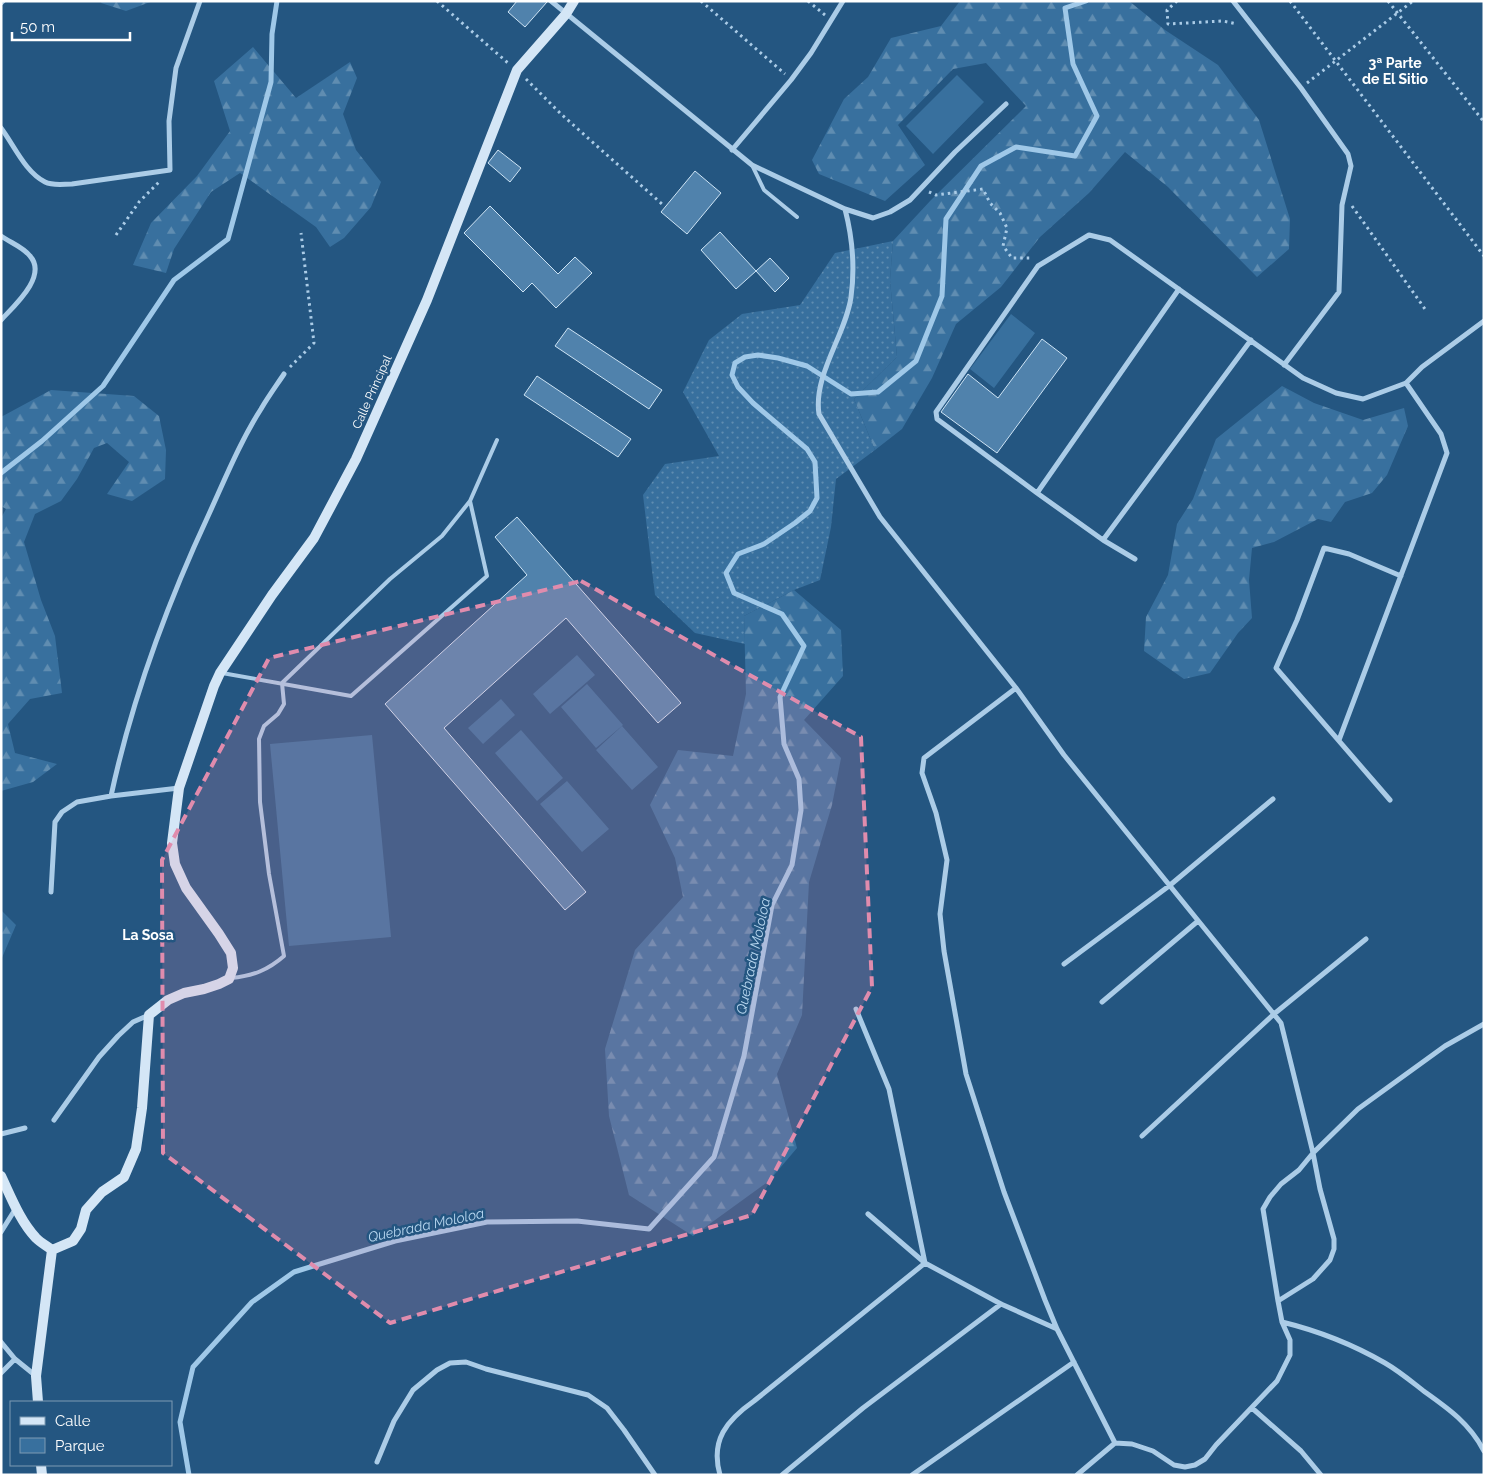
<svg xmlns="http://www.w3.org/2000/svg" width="1485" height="1476" font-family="Raleway,sans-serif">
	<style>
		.green { fill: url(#green-dots) }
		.forest { fill: url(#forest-firs) }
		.pitch { fill: #38709e }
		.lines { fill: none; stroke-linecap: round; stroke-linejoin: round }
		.stream { stroke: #9fc8e8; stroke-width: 5 }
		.building { fill: #5082ac; stroke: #cee4f5 }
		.path { stroke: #abcce7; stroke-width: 3; stroke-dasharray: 2.5 4; stroke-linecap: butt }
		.lane { stroke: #abcce7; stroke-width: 4 }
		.street { stroke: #abcce7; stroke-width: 5 }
		.secondary { stroke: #d4e6f6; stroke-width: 10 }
		.marked { fill: #e08cad; fill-opacity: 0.2; stroke: #e08cad; stroke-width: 4; stroke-dasharray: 10 6; stroke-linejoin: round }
		.labels { text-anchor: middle; stroke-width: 5; stroke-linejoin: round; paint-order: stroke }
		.street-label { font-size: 12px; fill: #fff; stroke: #245681 }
		.neighbourhood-label { font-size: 14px; font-weight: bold; fill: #fff; stroke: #245681 }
		.water-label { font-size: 14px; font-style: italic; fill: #b6d5ee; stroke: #245681 }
	</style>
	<defs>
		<pattern id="green-dots" width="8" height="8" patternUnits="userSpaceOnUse" patternTransform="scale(1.25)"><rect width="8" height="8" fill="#38709e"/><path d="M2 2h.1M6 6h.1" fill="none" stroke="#608db1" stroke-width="1.8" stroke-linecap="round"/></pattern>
		<pattern id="forest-firs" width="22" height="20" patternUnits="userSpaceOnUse" patternTransform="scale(1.25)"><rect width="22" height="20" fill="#38709e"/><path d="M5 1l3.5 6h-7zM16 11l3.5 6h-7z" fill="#608db1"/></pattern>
	</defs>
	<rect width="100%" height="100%" fill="#245681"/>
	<path class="green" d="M893,241L890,280L897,357L854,399L875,450L836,479L831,527L820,580L794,590L744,616L745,644L695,633L655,595L643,495L665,464L719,456L683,392L709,340L742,314L800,305L835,253Z"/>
	<path class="forest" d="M102,1H153L126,11L101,3Z
		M960,1H1129L1165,30L1218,65L1259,120L1290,219L1289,249L1257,277L1168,187L1125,152L1089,193L1040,237L1001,287L956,324L932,378L902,429L875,450L854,399L897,357L890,280L893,241L931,200L1026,106L986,63L953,69L898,125L925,165L885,201L819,174L812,160L844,99L868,77L891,38L941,26Z
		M253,47L296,98L350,62L357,78L343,114L356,150L381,182L371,207L344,238L330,247L316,227L240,173L211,192L174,249L166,273L133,265L151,223L197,176L230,131L214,81Z
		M1282,386L1314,403L1363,420L1404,408L1408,426L1387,475L1372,493L1345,502L1331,522L1318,519L1274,542L1252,548L1249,580L1252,618L1238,633L1210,673L1184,679L1144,651L1146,617L1168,575L1177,524L1193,499L1216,439Z
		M51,390L134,396L159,416L166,450L165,479L132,501L107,494L129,462L107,443L94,448L77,479L61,501L35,514L24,542L41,600L55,636L62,693L30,699L8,724L15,753L57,764L33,782L1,791V518L6,509L1,506V417Z
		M794,590L841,630L843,676L804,720L841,758L832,805L809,882L802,1015L777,1074L797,1148L769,1181L693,1236L629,1195L609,1116L605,1049L635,950L683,897L675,858L650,805L678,750L733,756L746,694L744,616Z
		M1,910L16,925L1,960Z"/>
	<path class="pitch" d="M957,75L984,102L933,154L906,126Z
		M1011,314L1035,333L994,388L970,369Z
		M577,655L595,675L550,714L533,694Z
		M587,684L623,725L596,748L561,707Z
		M501,699L515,715L483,744L468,728Z
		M622,726L658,767L632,790L596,750Z
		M521,730L563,778L537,801L495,753Z
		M372,735L391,937L289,946L270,744Z
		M567,781L609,829L582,852L540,804Z"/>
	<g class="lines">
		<path class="stream" d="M1,473L42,441L103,386L174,280L228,239L271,82L272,34L277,1
			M189,1475L180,1422L193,1367L252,1302L294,1272L395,1241L487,1222L577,1221L649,1229L714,1157L744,1056L772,905L792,865L801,810L799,779L784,744L780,697L804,646L782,614L734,593L726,573L738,554L764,544L795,523L810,511L817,498L815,462L807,449L753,403L738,387L732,375L735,363L745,357L758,355L778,358L807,366L851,394L878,392L916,361L942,296L946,219L981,166L1016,147L1075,156L1097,116L1073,64L1065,8L1086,1"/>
	</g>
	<path class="building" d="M517,1H547V2L525,27L508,12Z
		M498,150L521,168L510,182L488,163Z
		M695,171L721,193L687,234L661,212Z
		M490,206L558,274L575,257L592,273L556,308L532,283L523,292L464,233Z
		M720,232L756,271L736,289L701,250Z
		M770,258L789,278L775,292L756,271Z
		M568,328L662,390L649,409L555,346Z
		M1042,339L1067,358L997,453L941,412L968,374L998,398Z
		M537,376L631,439L618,457L524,395Z
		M517,517L681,703L658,723L566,618L444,728L586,892L565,910L385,704L527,575L495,537Z"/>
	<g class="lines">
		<path class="path" d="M437,1L508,63
			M701,1L785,74
			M808,1L825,15
			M1177,1L1167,10L1168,24L1223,21L1237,24
			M1290,1L1484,256
			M1388,1L1484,122
			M526,79L561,114L662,204
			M1307,83L1413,1
			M929,192L936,195L983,189L990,203L1000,213L1007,228L1003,246L1012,258H1033
			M1352,206L1425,309
			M116,235L139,202L159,182
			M290,367L314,343L301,233"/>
		<path class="lane" d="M752,165L764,190L797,217
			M222,673L351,696L487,576L470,501L497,440
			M231,978C253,976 268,970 284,956L269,874L260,802L259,739L264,726L278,714L284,704L282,683L390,579L442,536L470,501"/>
		<path class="street" d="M551,1L752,165L845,209L873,218L890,212L910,200L955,152L1006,104
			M1233,1L1301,88L1348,154L1351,166L1342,205L1339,292L1284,365
			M1,3L3,1
			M1,128C14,145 25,172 45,182C53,186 63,184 72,184L170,170L169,121L176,68L200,1
			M732,150L791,80L811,53L843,1
			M845,209C852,236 855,268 851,297C846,334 813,375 819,414L880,517L1016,688L924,758L922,773L936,813L947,860L940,914L944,951L966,1074L1004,1192L1045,1300L1057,1329L1115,1443
			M1,236C11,243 23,247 30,256C48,276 14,306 1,320
			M1037,493L1179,289
			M1103,540L1251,340
			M1135,559L1103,540L1037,493L937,419L936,412L1038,266L1089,235L1110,240L1303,378L1336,393L1363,399L1406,383L1422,367L1484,321
			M1016,688L1064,755L1281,1023L1313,1153L1299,1170L1281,1184L1270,1197L1263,1209L1278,1301L1282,1322L1290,1340V1355L1277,1381L1216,1445L1205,1459L1195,1465L1185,1467L1174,1465L1153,1451L1132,1444L1115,1443L1077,1475
			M1339,740L1447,453L1441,434L1406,383
			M179,788L111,796C132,699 167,604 209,514C225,479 240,442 261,409C268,397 276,386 284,374
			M1390,800L1276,668L1297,620L1324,548L1349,554L1401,576
			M51,892L55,822L62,812L77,802L111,796
			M1064,964L1169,886L1273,799
			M1102,1002L1198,921
			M54,1120L99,1057L118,1036L133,1022L149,1015
			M1,1134L25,1128
			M1142,1136L1274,1014L1366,939
			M868,1214L925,1263L1001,1304L1057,1329
			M1,1232L16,1208
			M1278,1301L1313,1279L1330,1260L1334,1249V1239L1320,1189L1313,1153L1358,1109L1445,1046L1484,1024
			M1282,1322C1319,1331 1352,1344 1385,1363C1399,1371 1412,1382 1425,1392C1449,1409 1470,1424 1484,1451
			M1,1342L15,1359L36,1376
			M1,1373L15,1359
			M1252,1408L1301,1451L1321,1475
			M377,1462L394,1421L413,1390L437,1370L450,1363L466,1362L486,1369L588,1395L607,1408L624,1430L655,1475
			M720,1475C710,1440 727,1420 754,1401L925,1263L889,1089L856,1009
			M782,1475L863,1408L1001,1304
			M912,1475L1074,1362"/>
		<path class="secondary" d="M1,1176C11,1197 20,1221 36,1238C41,1243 47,1246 52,1250
			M52,1250L73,1241L81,1229L86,1210L102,1192L124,1177L136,1149L142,1108L149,1015L168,1000L184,993L204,989L219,984L229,979L233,968L231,953L219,934L186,888L175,864L172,843L179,788L214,686L220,673L272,595L314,538L356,459L427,300L517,70L566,14L574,1
			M38,1402L36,1376L52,1250
			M41,1465L42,1475"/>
	</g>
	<path class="marked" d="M581,581L861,737L872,987L752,1215L390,1323L163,1153L162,860L269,658Z"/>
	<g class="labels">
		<g class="street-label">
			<text transform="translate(372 392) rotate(-66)" y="4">Calle Principal</text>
		</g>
		<g class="neighbourhood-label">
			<text x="1395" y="68">3ª Parte<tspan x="1395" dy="16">de El Sitio</tspan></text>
			<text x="148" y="940">La Sosa</text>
		</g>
		<g class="water-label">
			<text transform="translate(753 956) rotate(-78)" y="5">Quebrada Mololoa</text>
			<text transform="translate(426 1225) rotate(-12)" y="5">Quebrada Mololoa</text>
		</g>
	</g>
	<rect width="1485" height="1476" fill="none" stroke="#ffffff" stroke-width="5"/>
	<rect x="10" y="1401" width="162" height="65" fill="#245681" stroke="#7c9ab3"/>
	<rect x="20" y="1417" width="25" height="8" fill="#d4e6f6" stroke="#7c9ab3"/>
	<text x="55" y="1426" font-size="15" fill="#ffffff">Calle</text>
	<rect x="20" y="1438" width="25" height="15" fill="#38709e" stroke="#7c9ab3"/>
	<text x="55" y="1451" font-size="15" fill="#ffffff">Parque</text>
	<path d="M12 32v8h118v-8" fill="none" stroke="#ffffff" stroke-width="2.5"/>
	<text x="20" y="32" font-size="15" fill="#ffffff" stroke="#245681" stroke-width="4" paint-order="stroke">50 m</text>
</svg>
